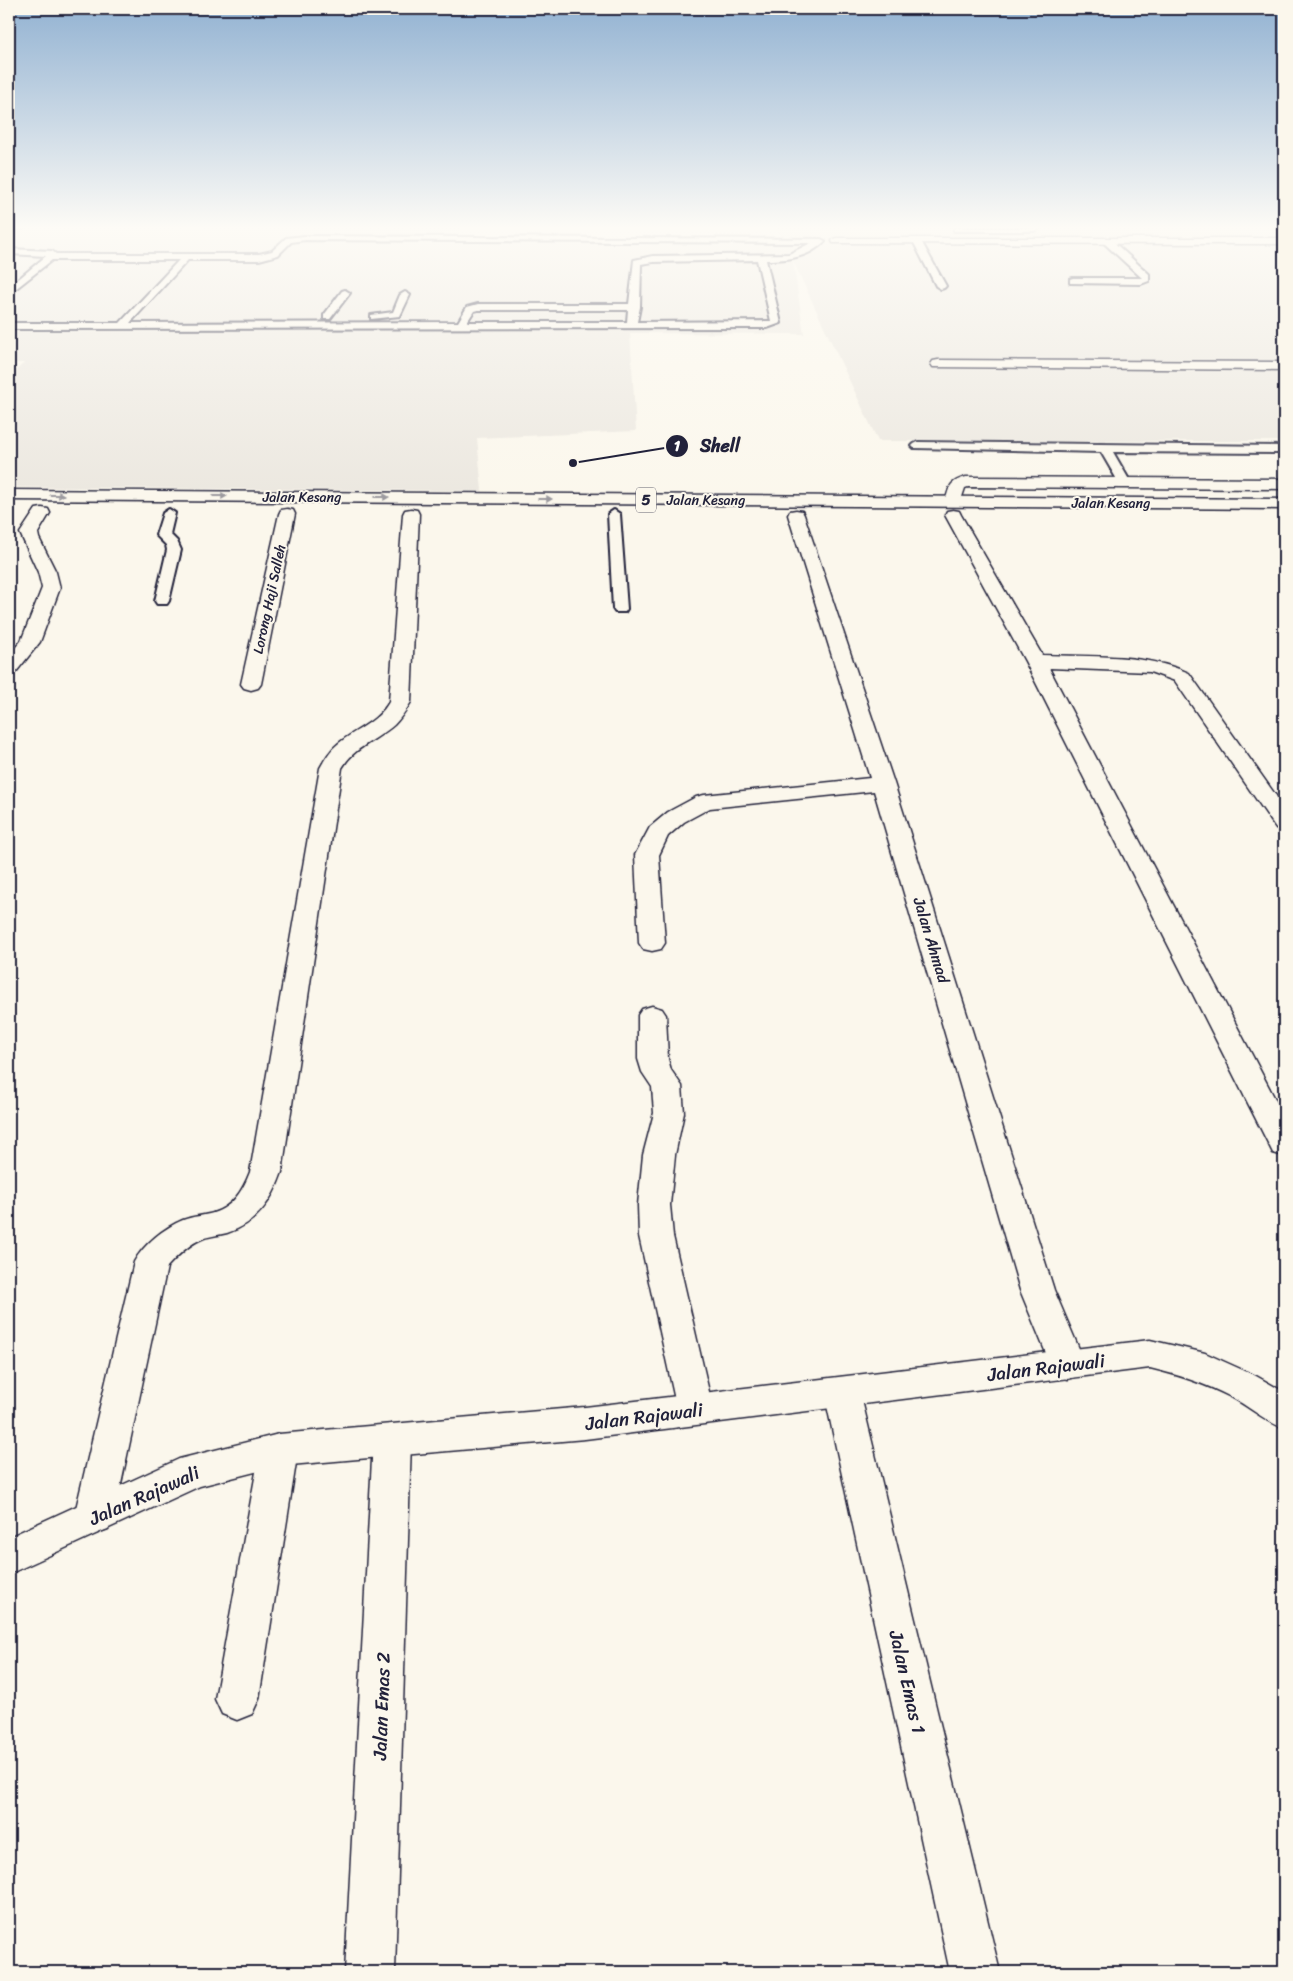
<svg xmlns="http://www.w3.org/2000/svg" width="1293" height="1981" font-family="Sriracha,sans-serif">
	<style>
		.built { fill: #ebe7df }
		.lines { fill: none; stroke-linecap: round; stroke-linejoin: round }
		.canal { fill: #b1aeb0; fill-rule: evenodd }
		.service-casing { stroke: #22223b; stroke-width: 4 }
		.minor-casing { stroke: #22223b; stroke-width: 3 }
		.tertiary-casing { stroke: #22223b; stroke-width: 3 }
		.primary-casing { stroke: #22223b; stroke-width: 3 }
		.service { fill: #fbf7ec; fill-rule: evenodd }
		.minor { fill: #fbf7ec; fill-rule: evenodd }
		.tertiary { fill: #fbf7ec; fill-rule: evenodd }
		.primary { fill: #fbf7ec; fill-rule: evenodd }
		.oneway { fill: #99979c }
		.labels { text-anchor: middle; stroke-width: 4; stroke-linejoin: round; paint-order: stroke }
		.far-street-label { font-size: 14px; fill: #22223b; stroke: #fbf7ec }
		.shield { fill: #fbf7ec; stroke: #636270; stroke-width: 1 }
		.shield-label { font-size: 15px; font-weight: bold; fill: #22223b }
		.street-label { font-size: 16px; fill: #22223b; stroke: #fbf7ec }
		.near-street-label { font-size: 19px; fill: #22223b; stroke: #fbf7ec }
		.leader { fill: none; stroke: #22223b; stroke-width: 2 }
		.callout-dot { fill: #22223b; stroke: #fbf7ec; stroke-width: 2 }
		.mark-label { font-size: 15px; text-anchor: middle; font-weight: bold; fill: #fff }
		.callout-label { font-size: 18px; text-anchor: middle; font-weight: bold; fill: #22223b; stroke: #fbf7ec; stroke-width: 4; stroke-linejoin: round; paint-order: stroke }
	</style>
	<rect width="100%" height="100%" fill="#fbf7ec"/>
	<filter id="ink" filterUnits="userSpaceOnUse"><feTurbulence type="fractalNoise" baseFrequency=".02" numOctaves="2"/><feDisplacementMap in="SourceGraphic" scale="10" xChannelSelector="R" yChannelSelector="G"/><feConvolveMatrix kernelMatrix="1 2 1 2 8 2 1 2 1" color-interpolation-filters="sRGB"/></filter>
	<g filter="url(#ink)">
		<path class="built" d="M33,228H461L457,237L783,240L777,228H1284V441H878L793,261L804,334L630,333L636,431L477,438L482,491L9,487V377L24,363H9V231Z"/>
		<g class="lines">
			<path class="canal" d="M9,228H27L24,231L9,234Z"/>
			<defs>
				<path id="service" d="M954,228H1037L1038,229L1034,231H954Z
					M305,236L821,239L825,241C808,258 788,260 766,260L781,323L767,328L9,329V323H120L179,260H52L9,294V287L46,256L9,254V249L52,251L56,254H259L272,251L286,238ZM305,240L811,243L789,254L653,256L634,260L629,304H478L467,307L458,322L130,323L188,260H259L278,255L291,242ZM757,260L771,321L637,322L640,307L641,264L653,262ZM478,310H628L627,322H467L474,311Z
					M914,239L921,241L946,286L944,288L941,289L936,286L913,241Z
					M1104,239H1110L1149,274V281L1141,284L1070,283V279L1073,278H1142L1104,243Z
					M345,290L350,293L330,319H324V315L342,291Z
					M405,292L410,295L400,316L371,319V315L393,312L400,295Z
					M918,442L1284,446V453L1113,452L1131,483L1125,487L1119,483L1101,452L914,448L912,446L914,444Z
					M169,509L175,513L170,534L177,541L181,550L169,601L167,604H157L155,601L167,550L166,545L156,535L163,513Z
					M614,510L620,514L627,609L625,612H615L613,609L608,514Z"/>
				<path id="minor" d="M837,238H1284V244L833,243L832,241L833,239Z
					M938,360L1284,362V370L933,367L931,364L933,361Z
					M966,477L1284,479V489L968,487L965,488L959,506H947L945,502C950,486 949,482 966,477Z
					M42,508L48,509L50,513L38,533L39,538L56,572L60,588L40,642L16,672L9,674V655L21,641L42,588L38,572L20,533L36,509Z
					M287,509L293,510L295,514L261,684L258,688L251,690L244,688L241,684L279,514L281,510Z
					M411,509L417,510L419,514L411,702C406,710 401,718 394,725C377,740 354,747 342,768L282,1172C272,1201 257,1223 227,1233C219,1235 211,1236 204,1238C190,1243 177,1256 167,1267L114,1517L108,1529L94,1534L80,1529L74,1517L134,1262C144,1244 164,1228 183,1220C193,1216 203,1216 213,1213C233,1207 243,1190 250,1172L320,768C325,759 330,750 339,743C356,729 378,722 389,702L403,514L405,510Z
					M796,510L802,511L804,515L894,783L1054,1290L1086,1365L1081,1375L1068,1379L1055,1375L1020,1290L874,791L710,808L684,822L668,836L659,855L665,943L661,949L652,951L643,949L639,943L635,855L650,827L668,812L696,797L704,795L870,778L788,515L790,511Z
					M953,510L959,511L961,515L1042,655C1091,657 1144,653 1189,673L1284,807V830L1276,828L1175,681L1150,672L1049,668L1284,1116V1156L1273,1153L1269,1145L1025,661L945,515L947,511Z
					M652,1006L662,1009L666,1015L668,1059L671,1070L682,1086L684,1113L675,1155L670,1205L673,1236L713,1409L708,1420L695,1424L682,1420L677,1409L639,1236L638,1205L643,1155L654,1113L652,1087L642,1072L638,1059V1015L642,1009Z
					M842,1377L855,1381L860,1392L1000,1972H950L824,1392L829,1381Z
					M392,1424L405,1429L411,1440L395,1972H345L373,1440L379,1429Z
					M279,1434L292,1439L298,1450L259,1699L252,1714L237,1720L222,1714L215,1699L260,1450L266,1439Z"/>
				<path id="tertiary" d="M1150,1340L1205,1353L1256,1376L1284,1392V1428C1268,1423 1248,1406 1231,1397C1204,1383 1179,1375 1150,1368L585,1439L279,1466L200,1486L9,1574V1537L179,1459L279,1434L585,1407Z"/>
				<path id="primary" d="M9,490L1284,499V509L9,500Z"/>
			</defs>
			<use href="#service" class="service-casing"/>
			<use href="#minor" class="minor-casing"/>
			<use href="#tertiary" class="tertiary-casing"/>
			<use href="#primary" class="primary-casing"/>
			<use href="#service" class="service"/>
			<use href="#minor" class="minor"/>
			<use href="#tertiary" class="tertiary"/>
			<use href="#primary" class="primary"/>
		</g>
		<defs><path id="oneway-solid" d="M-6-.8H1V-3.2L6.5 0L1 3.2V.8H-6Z" transform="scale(1.25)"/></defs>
		<g class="oneway">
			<use href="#oneway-solid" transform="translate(57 495)"/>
			<use href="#oneway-solid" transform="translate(220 496)"/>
			<use href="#oneway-solid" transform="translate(382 497)"/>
			<use href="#oneway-solid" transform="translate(545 499)"/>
		</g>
	</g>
	<linearGradient id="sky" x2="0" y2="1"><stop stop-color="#92b2d2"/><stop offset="0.45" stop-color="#fdfbf6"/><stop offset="1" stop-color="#fdfbf6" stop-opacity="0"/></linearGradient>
	<rect width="1293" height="505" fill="url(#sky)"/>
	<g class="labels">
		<g class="far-street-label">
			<text x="302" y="502">Jalan Kesang</text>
			<text x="706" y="505">Jalan Kesang</text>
			<text x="1111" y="508">Jalan Kesang</text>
			<text transform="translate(269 599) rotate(-78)" y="5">Lorong Haji Salleh</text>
		</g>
		<rect class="shield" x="636" y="487.5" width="20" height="25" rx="4"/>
		<g class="shield-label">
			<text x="646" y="505">5</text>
		</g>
		<g class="street-label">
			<text transform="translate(932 940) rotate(73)" y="6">Jalan Ahmad</text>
		</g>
		<g class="near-street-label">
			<text transform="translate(1046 1367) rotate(-7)" y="7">Jalan Rajawali</text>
			<text transform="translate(644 1416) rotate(-7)" y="7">Jalan Rajawali</text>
			<text transform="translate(144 1495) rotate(-24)" y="7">Jalan Rajawali</text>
			<text transform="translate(908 1682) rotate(77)" y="7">Jalan Emas 1</text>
			<text transform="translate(381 1706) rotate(-88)" y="7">Jalan Emas 2</text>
		</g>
	</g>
	<path class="leader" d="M573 463L677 446"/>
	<g class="callout-dot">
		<circle cx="573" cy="463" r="5"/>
		<circle cx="677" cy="446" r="12"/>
	</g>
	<g class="mark-label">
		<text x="677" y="451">1</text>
	</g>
	<g class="callout-label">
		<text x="720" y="452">Shell</text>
	</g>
	<rect width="1293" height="1981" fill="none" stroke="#fbf7ec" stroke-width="30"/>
	<rect x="15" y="15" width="1263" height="1951" fill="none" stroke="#22223b" stroke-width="2" filter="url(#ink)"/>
</svg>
